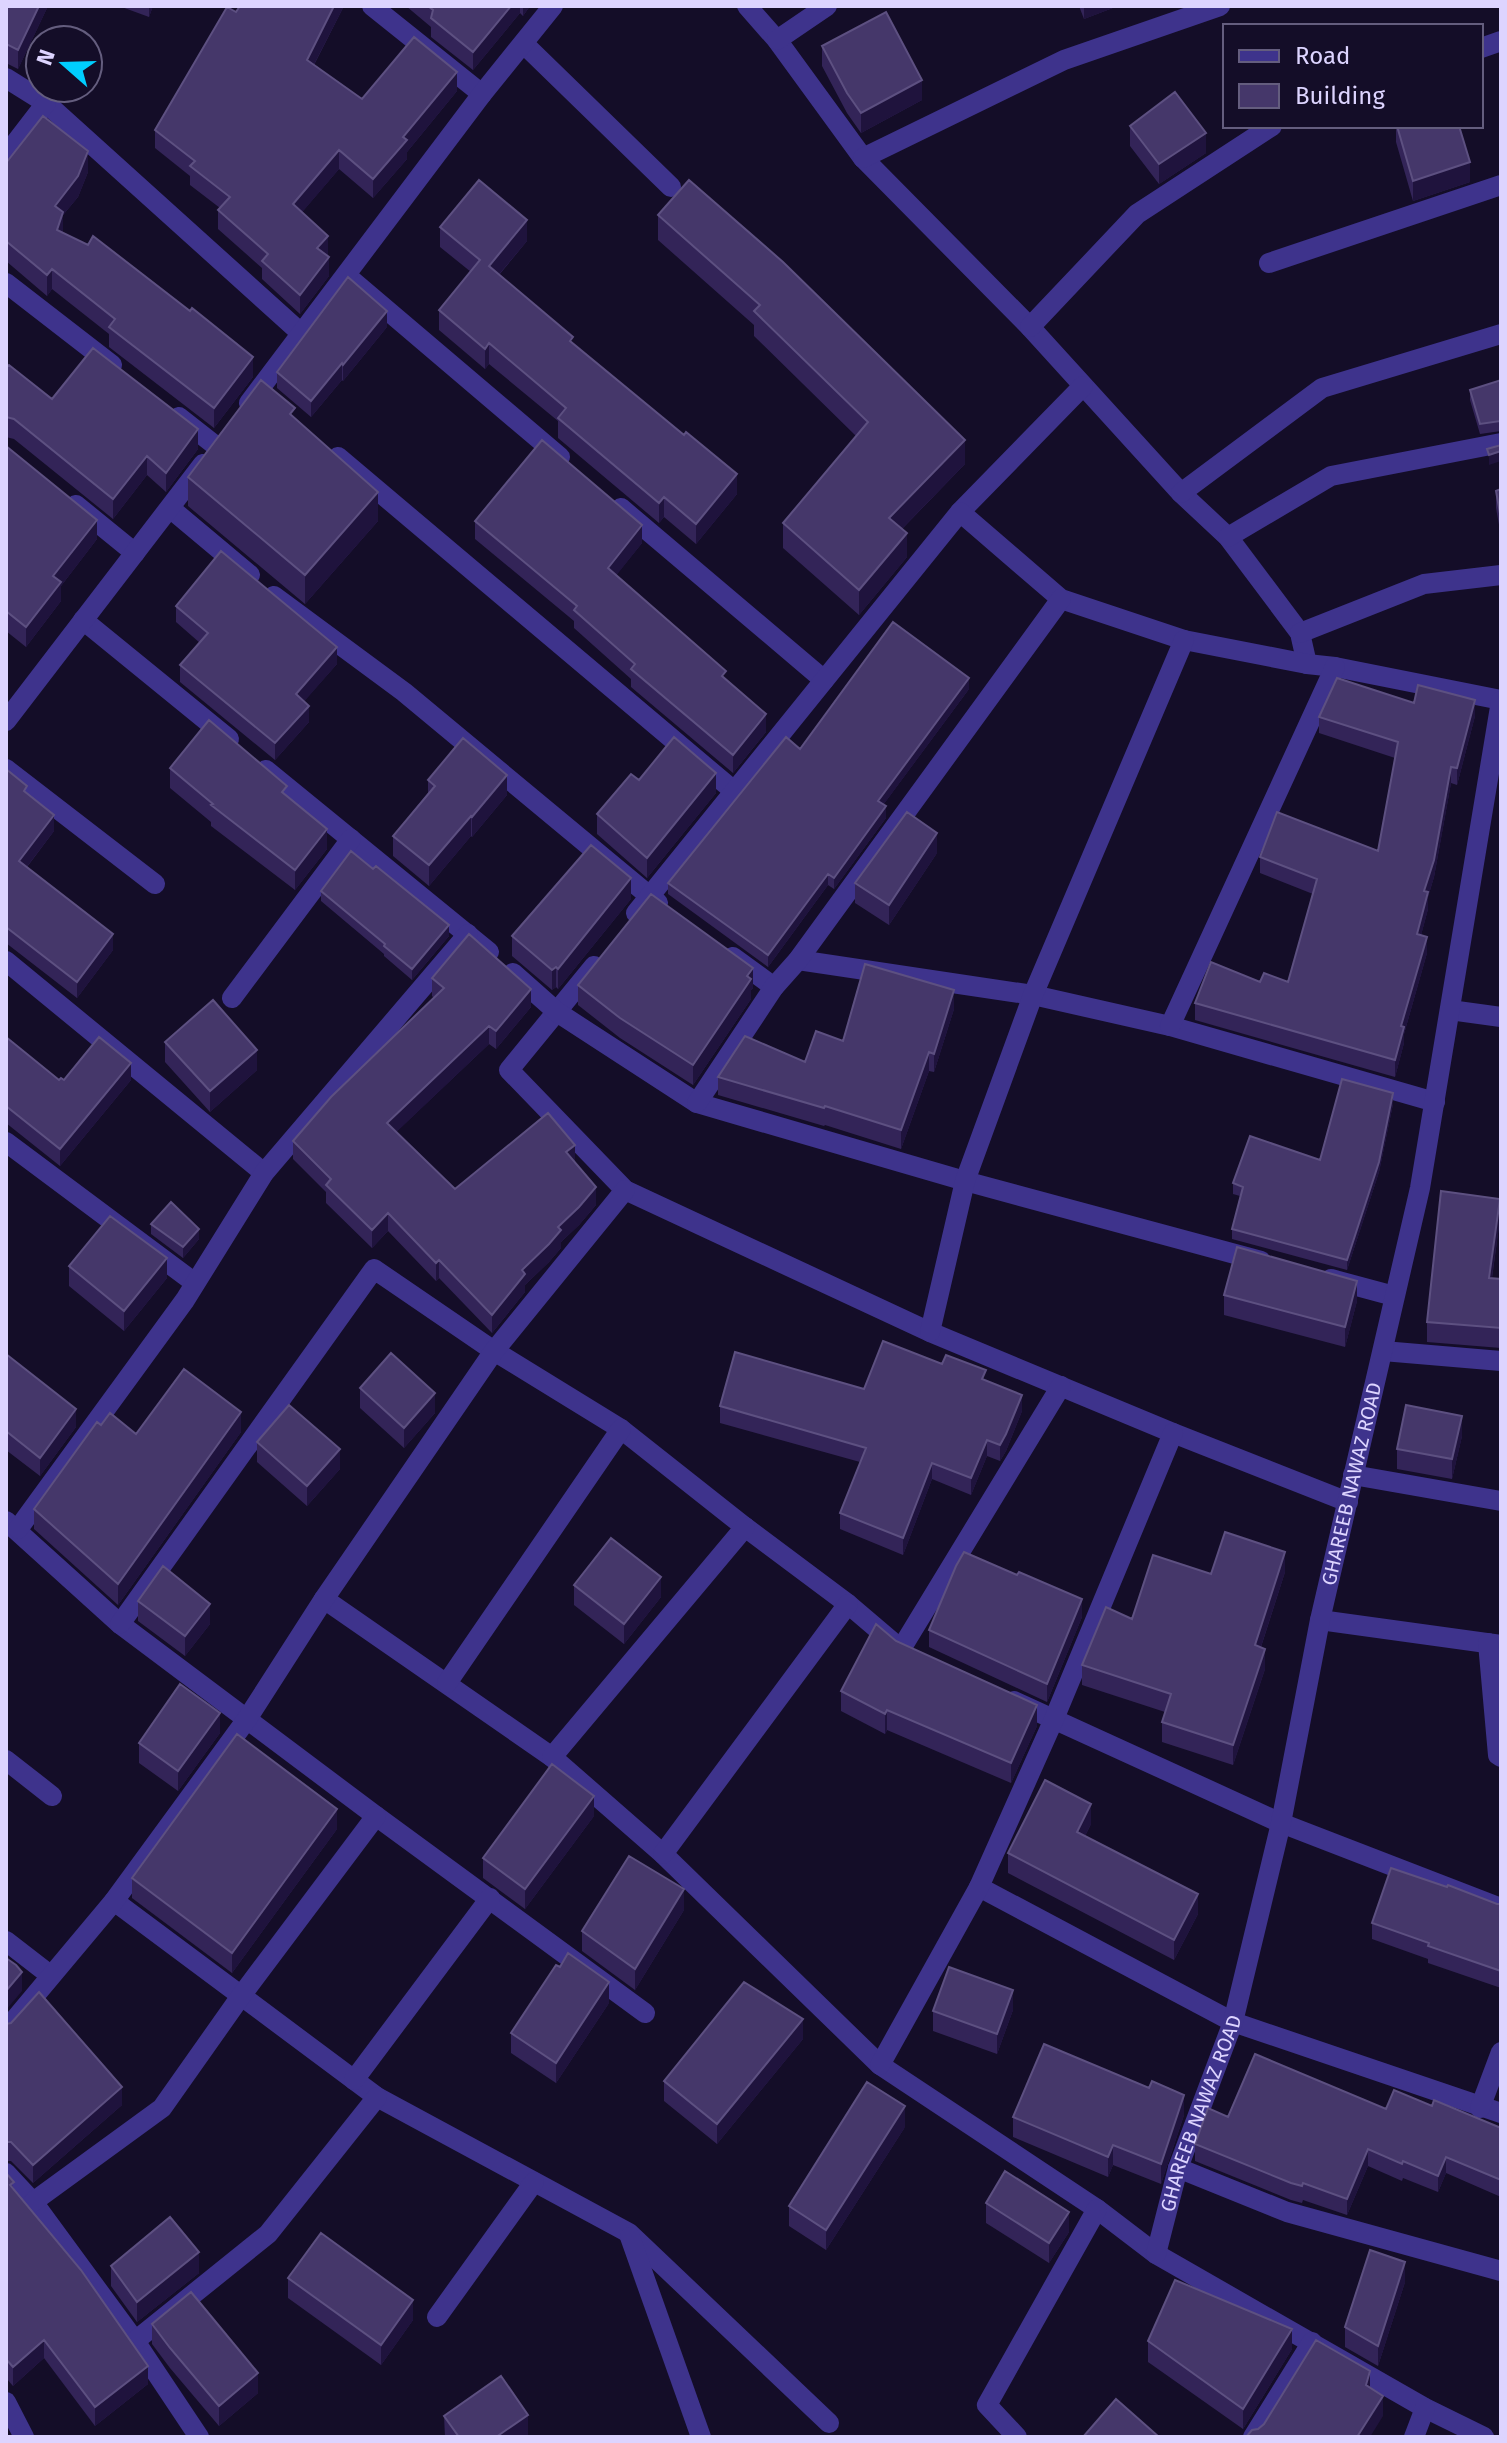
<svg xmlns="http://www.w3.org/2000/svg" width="1507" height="2443" font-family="'Fira Sans',sans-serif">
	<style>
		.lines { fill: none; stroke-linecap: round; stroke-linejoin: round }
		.minor { stroke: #3e338c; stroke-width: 20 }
		.wall { fill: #332458 }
		.shaded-wall { fill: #1f133d }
		.building { fill: #45376a; stroke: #5d5081; stroke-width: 2 }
		.labels { text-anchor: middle; stroke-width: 8; stroke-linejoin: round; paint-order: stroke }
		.street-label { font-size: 20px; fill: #ddd4ff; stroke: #140d28 }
	</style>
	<rect width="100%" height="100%" fill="#140d28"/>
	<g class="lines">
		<g class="minor">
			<path d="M372,6L482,94"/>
			<path d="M747,6L777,40L863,158L1030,327L1181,493L1228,537L1300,633L1307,664"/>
			<path d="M777,40L827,6"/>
			<path d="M524,44L671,187"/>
			<path d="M1481,48L1501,41"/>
			<path d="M6,78L46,103L302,334"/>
			<path d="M6,155L46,103"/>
			<path d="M863,158L1064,60L1220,6"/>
			<path d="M1269,263L1501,185"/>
			<path d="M347,276L560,457"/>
			<path d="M6,283L112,365"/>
			<path d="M1030,327L1137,214L1272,126"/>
			<path d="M249,403L482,94L553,6"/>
			<path d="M179,417L216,446"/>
			<path d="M338,457L734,791"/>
			<path d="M1181,493L1322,388L1501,334"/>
			<path d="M76,505L135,553"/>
			<path d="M170,508L250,575"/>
			<path d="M621,508L824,680"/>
			<path d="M960,512L1083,386"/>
			<path d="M1228,537L1331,476L1501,443"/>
			<path d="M274,596L404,692L658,903"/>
			<path d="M83,620L229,739"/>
			<path d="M1300,633L1424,584L1501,575"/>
			<path d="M6,721L203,464"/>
			<path d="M6,769L155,884"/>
			<path d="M266,770L489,952"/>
			<path d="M636,913L960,512L1061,599L1184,640L1307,664L1335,667L1501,700"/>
			<path d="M733,957L774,987"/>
			<path d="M798,960L1033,995L1170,1026L1435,1102"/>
			<path d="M6,961L264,1173"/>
			<path d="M594,966L509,1070L625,1190L930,1332L1173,1433L1348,1502"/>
			<path d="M513,973L557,1012L697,1103L965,1181L1261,1261"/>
			<path d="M232,998L351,839"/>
			<path d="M1450,1010L1501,1017"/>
			<path d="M1170,1026L1335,667"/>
			<path d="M697,1103L774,987L798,960L1061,599"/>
			<path d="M6,1142L195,1283"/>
			<path d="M1331,1279L1394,1296"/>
			<path d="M930,1332L965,1181L1033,995L1184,640"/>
			<path d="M1383,1351L1501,1361"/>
			<path d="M1353,1475L1501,1501"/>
			<path d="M6,1521L120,1624L376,1816L645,2013"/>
			<path d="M18,1529L185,1300L264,1173L468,934"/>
			<path d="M324,1599L552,1757L663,1854L880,2065L1097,2209L1156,2254L1425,2408L1484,2437"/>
			<path d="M1320,1620L1501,1645"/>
			<path d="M120,1624L374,1269L494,1351L621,1429L745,1527L848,1604L895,1644"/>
			<path d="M1488,1643L1498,1755L1501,1757"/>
			<path d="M901,1649L1061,1386"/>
			<path d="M447,1683L621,1429"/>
			<path d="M1014,1701L1281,1823L1501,1908"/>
			<path d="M552,1757L745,1527"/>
			<path d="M6,1760L52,1796"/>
			<path d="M663,1854L848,1604"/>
			<path d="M979,1887L1233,2022L1501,2113"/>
			<path d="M114,1901L377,2097L629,2233L829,2423"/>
			<path d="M6,1941L50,1975"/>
			<path d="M6,2030L114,1901L247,1719L324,1599L494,1351L625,1190"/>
			<path d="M880,2065L979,1887L1054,1719L1173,1433"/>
			<path d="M354,2080L490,1898"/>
			<path d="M1480,2108L1501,2052"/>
			<path d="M1178,2168L1287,2212L1501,2271"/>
			<path d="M6,2173L33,2202L135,2341L199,2437"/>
			<path d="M33,2202L162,2108L241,1996L376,1816"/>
			<path d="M630,2237L701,2437"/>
			<path id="s1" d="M1156,2254L1178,2168L1233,2022L1281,1823L1320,1620L1420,1188L1501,701"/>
			<path d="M437,2317L534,2182"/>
			<path d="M135,2341L268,2234L377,2097"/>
			<path d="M6,2402L24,2437"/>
			<path d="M1017,2437L987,2405L1097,2209"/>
			<path d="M1253,2437L1312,2342"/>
			<path d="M1414,2437L1425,2408"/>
		</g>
	</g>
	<path class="wall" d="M6,6H48L18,69L6,63Z
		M119,6H153L149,17Z
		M344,6L314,65L362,99L457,91L407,152V159L373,198L339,169L302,212L328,254L327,256L329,276L300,314L262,279V268L218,229V210L220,208L190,185V176L155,148V130L236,12Z
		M406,6H530L523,16L520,13L473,70L431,37V27Z
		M1079,6H1118L1084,19Z
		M822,46L922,100L861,133L847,113L822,66Z
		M1130,126L1206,153L1159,184L1130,146Z
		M1396,126H1459L1470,182L1413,201L1396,142Z
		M6,163L88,172L78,197L63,215V233L253,377L214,428L109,347V334L52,289L47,296L6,261Z
		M658,215L965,464L902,529L907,557L859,615L783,548V523L856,436L754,336V325L658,240Z
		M440,227L527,241L499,275L737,494L696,544L664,517L659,523L558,438V421L489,364L485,369L439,330V310L471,272L440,247Z
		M387,327L343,381L342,380L311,417L277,388V372Z
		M6,368L52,399L198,449L166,492L147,475L113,519L14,439L6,437Z
		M1501,380V431L1480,434L1470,400V390Z
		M295,418L378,521L305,604L188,506V477Z
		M6,446L97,539L61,586V601L26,647L6,631Z
		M1501,489V536L1496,508V491Z
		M475,521L642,543L616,575L726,680L766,732L733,773L631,687V679L574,628V621L475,539Z
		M176,606L337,664L304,701L309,722L275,760L180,682V665L200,643L176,622Z
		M969,689L883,805L886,818L834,889L828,885L768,967L668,894V883L800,749Z
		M1414,703L1475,716L1457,785L1451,783L1434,877L1428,897V909L1421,935L1427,953L1404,1034V1043L1395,1077L1195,1020V1003L1260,982H1288L1313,894L1260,873V857L1378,851L1395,758L1319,733V717Z
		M170,768L287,796L327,849L295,890L211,826V822L170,788Z
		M6,769L27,794L54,831L27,867L113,950L77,998L6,943Z
		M428,780L507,795L472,837L471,836L429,886L393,856V836L428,793Z
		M639,780L716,793L647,878L597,834V814Z
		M937,853L889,925L855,903V883Z
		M321,891L449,936L412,980L384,956V954L321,901Z
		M631,899L558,989L556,987L552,990L512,956V936Z
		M432,978L531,1007L496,1049L489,1044L396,1132L455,1189L575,1163L596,1205L579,1225L561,1242V1248L549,1262L525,1285V1292L492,1333L439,1278L436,1281L388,1231L372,1248L326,1203V1192L293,1159V1141L434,998L432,996Z
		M578,985L753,988L751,990V999L693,1085L620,1038L578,1005Z
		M954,1009L934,1072L929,1071L901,1149L825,1125L824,1126L718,1095V1077L805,1062L843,1041Z
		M6,1037L59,1080H131L60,1166L6,1123Z
		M165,1042L257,1070L210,1112L165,1062Z
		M1393,1104L1379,1172L1347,1270L1232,1239V1229L1240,1196L1233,1194V1183L1320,1160Z
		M1500,1219L1492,1278L1501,1279V1348L1427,1342V1322Z
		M151,1224L199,1239L183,1258L151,1234Z
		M69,1266L167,1278L124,1331L69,1286Z
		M1224,1295L1357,1301L1345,1347L1224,1315Z
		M6,1354L76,1427L40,1476L6,1450Z
		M986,1381L1022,1411L1006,1451L1000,1461L987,1456L971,1495L932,1479L903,1555L840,1529V1513L860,1462L720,1423V1406L864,1389Z
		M360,1388L435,1413L404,1448L360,1408Z
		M101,1425L136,1434L241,1432L118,1605L34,1529V1509Z
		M1462,1436L1452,1479L1397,1469V1449Z
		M257,1442L340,1469L307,1506L257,1462Z
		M1285,1572L1261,1647L1265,1669L1233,1765L1162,1742V1722L1165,1712L1082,1685V1665L1132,1619L1211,1574Z
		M1017,1575L1082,1617L1047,1702L929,1647V1630Z
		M574,1585L661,1597L624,1644L574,1605Z
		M138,1601L210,1624L185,1656L138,1621Z
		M896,1641L1037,1726L1011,1783L887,1730L885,1734L841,1711V1691Z
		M220,1733L178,1791L139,1763V1743Z
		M594,1816L525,1909L483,1878V1858Z
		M1091,1824L1085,1836L1198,1914L1174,1960L1008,1873V1853Z
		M337,1829L232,1973L132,1898V1878Z
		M1497,1904H1501V1988L1428,1963V1959L1372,1939V1923Z
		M684,1910L635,1990L582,1951V1931Z
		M609,2003L556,2083L511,2053V2033Z
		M1013,2010L997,2054L933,2031V2011Z
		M6,2024L122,2105L33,2183L11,2161H6Z
		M803,2039L717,2144L664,2101V2081Z
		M1149,2088L1184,2115L1161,2184L1113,2165L1108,2177L1013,2137V2117Z
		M1432,2106L1501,2128V2197L1446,2173L1438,2192L1403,2178L1402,2181L1368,2166L1347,2215L1303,2200L1302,2203L1291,2200L1195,2161V2144L1228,2117Z
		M905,2127L826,2250L789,2226V2206Z
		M6,2173L14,2189L148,2384L95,2426L44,2358L13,2386L6,2378Z
		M986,2203L1069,2232L1049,2263L986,2223Z
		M111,2266L199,2273L137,2322L111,2286Z
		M288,2278L413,2320L381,2365L288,2298Z
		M1405,2282L1378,2366L1345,2347V2327Z
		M152,2324L258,2393L219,2426L170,2368L152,2344Z
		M1148,2341L1292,2349L1243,2429L1148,2362Z
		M444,2416L528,2435L525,2437H445Z"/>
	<path class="shaded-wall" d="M39,6H48L18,69V50Z
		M149,6H153L149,17Z
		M334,6H344L307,78V60Z
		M511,6H520V13L473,70V52Z
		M523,6H530L523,16Z
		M1084,6H1118L1084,19Z
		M457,72V91L407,152V159L373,198V179L403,137Z
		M922,80V100L861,133V113Z
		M1206,133V153L1159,184V164Z
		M339,150V169L293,223V204Z
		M88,151V172L78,197L63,215V232L57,250L55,206Z
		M1470,162V182L1413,201V181Z
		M527,220V241L489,286V266Z
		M328,236V254L317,267V248Z
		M329,257V276L300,314V295Z
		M52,269V289L47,296V275Z
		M387,311V327L343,381V365Z
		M489,343V364L485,369V349Z
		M253,357V377L214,428V408Z
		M342,363V380L311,417V401Z
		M6,417H7V436L6,437Z
		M198,429V449L166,492V473Z
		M965,440V464L889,542V518Z
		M1501,451V461L1489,465V455Z
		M147,456V475L113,519V499Z
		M737,474V494L696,544V524Z
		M378,492V521L305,604V575Z
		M664,497V517L659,523V503Z
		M97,520V539L61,586V601L26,647V627L53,576Z
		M642,525V543L608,586V568Z
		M907,533V557L859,615V590Z
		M337,647V664L296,711V694Z
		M969,678V689L878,812V801Z
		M1475,700V716L1457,785V768Z
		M309,706V722L275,760V743Z
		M766,714V732L733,773V755Z
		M1451,767V783L1434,877L1428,897V909L1417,951V934L1424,891Z
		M716,773V793L647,878V858Z
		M507,775V795L472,837V817Z
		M886,806V818L834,889V878Z
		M54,815V831L19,877V861Z
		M471,816V836L429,886V865Z
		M327,829V849L295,890V870Z
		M937,833V853L889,925V905Z
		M828,874V885L768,967V955Z
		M631,878V899L558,989V969Z
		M449,925V936L412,980V969Z
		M113,934V950L77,998V982Z
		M1427,937V953L1404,1034V1043L1395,1077V1060L1401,1026Z
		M556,967V987L552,990V970Z
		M753,968V988L751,990V999L693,1085V1065Z
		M531,989V1007L496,1049V1031Z
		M954,990V1009L934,1072V1054Z
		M489,1026V1044L387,1141V1123Z
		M257,1050V1070L210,1112V1091Z
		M929,1052V1071L901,1149V1130Z
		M131,1063V1080L60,1166V1149Z
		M1393,1093V1104L1379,1172L1347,1270V1260Z
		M575,1145V1163L566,1152Z
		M596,1187V1205L579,1225L561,1242V1248L549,1262L525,1285V1292L492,1333V1315L522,1270L558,1227Z
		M1500,1199V1219L1489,1298V1278Z
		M388,1213V1231L372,1248V1230Z
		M199,1229V1239L183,1258V1247Z
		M167,1258V1278L124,1331V1311Z
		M439,1260V1278L436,1281V1263Z
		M1357,1281V1301L1345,1347V1327Z
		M435,1393V1413L404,1448V1428Z
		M1022,1395V1411L1006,1451L1000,1461V1445Z
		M76,1409V1427L40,1476V1458Z
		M241,1412V1432L118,1605V1584Z
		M1462,1416V1436L1452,1479V1459Z
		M987,1440V1456L971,1495V1478Z
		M340,1449V1469L307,1506V1486Z
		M932,1463V1479L903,1555V1538Z
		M1285,1552V1572L1255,1665V1645Z
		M661,1577V1597L624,1644V1624Z
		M1082,1599V1617L1047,1702V1684Z
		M210,1604V1624L185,1656V1636Z
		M1265,1649V1669L1233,1765V1745Z
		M1037,1705V1726L1011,1783V1763Z
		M887,1710V1730L885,1734V1714Z
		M220,1713V1733L178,1791V1771Z
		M594,1796V1816L525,1909V1889Z
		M1091,1804V1824L1077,1852V1832Z
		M337,1809V1829L232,1973V1953Z
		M684,1889V1910L635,1990V1969Z
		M1198,1894V1914L1174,1960V1940Z
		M22,1972V1991L6,2010V1991Z
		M609,1982V2003L556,2083V2063Z
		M1013,1990V2010L997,2054V2034Z
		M803,2019V2039L717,2144V2124Z
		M122,2087V2105L33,2183V2165Z
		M1184,2095V2115L1161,2184V2164Z
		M905,2106V2127L826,2250V2230Z
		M1113,2145V2165L1108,2177V2157Z
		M1368,2149V2166L1347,2215V2199Z
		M1446,2157V2173L1438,2192V2176Z
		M1069,2212V2232L1049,2263V2243Z
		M199,2252V2273L137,2322V2302Z
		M1405,2262V2282L1378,2366V2346Z
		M413,2300V2320L381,2365V2345Z
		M1292,2329V2349L1243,2429V2409Z
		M44,2340V2358L13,2386V2367Z
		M148,2366V2384L95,2426V2407Z
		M1370,2371V2391L1366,2385Z
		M258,2373V2393L219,2426V2406Z
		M1383,2396V2416L1370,2437H1357Z
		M528,2415V2435L525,2437H496Z"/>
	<path class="building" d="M6,6H39L18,50L6,44Z
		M240,6H334L307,60L362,99L414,37L457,72L403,137L407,140L373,179L339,150L293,204L328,236L317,248L329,257L300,295L262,261L268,254L218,210L230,197L190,166L195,161L155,130L227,7L236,12Z
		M428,6H511L473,52L431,18L433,10Z
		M886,12L922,80L861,113L847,93L822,46Z
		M1175,92L1206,133L1159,164L1130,126Z
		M43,116L88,151L78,176L55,206L63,212L57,230L88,245L93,236L190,311L192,308L253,357L214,408L109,327L115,319L52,269L47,275L6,241V163Z
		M1397,126H1459L1470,162L1413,181Z
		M479,180L527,220L489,266L573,337L570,341L684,435L686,432L737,474L696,524L664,497L659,503L558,418L566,408L489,343L485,349L439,310L480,260L440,227Z
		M689,180L783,262L965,440L889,518L907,533L859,590L783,523L868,422L754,311L760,305L658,215Z
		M348,277L387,311L343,365L342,363L311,401L277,372Z
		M93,348L198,429L166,473L147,456L113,499L14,419L6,417V368L9,365L52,399Z
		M261,380L295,408L290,414L378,492L305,575L188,477Z
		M1501,380V421L1480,424L1470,390Z
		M542,440L642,525L608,568L726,671L722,676L766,714L733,755L631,669L635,664L574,610L577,606L475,521Z
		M1501,445V451L1489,455L1487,449Z
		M6,446L97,520L53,576L61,582L26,627L6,611Z
		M1501,489V519L1496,491Z
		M221,551L337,647L296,694L309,706L275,743L180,665L208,633L176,606Z
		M893,622L969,678L878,801L886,806L834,878L828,874L768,955L668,883L786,737L800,749Z
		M1337,678L1414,703L1418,685L1475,700L1457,768L1451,767L1434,860L1424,891L1428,892L1417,934L1427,937L1401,1026L1404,1027L1395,1060L1195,1003L1211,962L1260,982L1264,973L1288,982L1317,879L1260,857L1277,812L1378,851L1398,742L1319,717Z
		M209,720L287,786L282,792L327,829L295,870L211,805L213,804L170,768Z
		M674,737L716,773L647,858L597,814L631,774L639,780Z
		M463,738L507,775L472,817L471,816L429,865L393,836L435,786L428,780Z
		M6,769L27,786L24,791L54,815L19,861L113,934L77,982L6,927Z
		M907,812L937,833L889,905L855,883Z
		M591,845L631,878L558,969L556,967L552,970L512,936Z
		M351,851L373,869L376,866L449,925L412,969L384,946L385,944L321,891Z
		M651,894L753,968L747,976L751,979L693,1065L620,1018L578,985Z
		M469,934L531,989L496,1031L489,1026L387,1123L455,1189L548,1113L575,1145L566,1152L596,1187L579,1207L558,1227L561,1230L549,1244L522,1270L525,1274L492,1315L439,1260L436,1263L388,1213L372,1230L326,1185L331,1179L293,1141L331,1097L444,988L432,978Z
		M865,964L954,990L934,1054L929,1052L901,1130L825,1106L824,1108L718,1077L745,1036L805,1062L816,1031L843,1041Z
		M213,1000L257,1050L210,1091L165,1042Z
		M6,1037L59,1080L61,1078L64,1080L99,1037L131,1063L60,1149L6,1106Z
		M1342,1079L1393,1093L1379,1162L1347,1260L1232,1229L1243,1187L1233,1183L1250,1136L1320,1160Z
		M1441,1191L1500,1199L1489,1278L1501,1279V1328L1427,1322Z
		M171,1202L199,1229L183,1247L151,1224Z
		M110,1216L167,1258L124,1311L69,1266Z
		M1237,1247L1357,1281L1345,1327L1224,1295Z
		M883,1341L942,1364L946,1355L986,1370L982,1379L1022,1395L1006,1434L1000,1445L987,1440L971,1478L932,1463L903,1538L840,1513L866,1448L720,1406L735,1352L864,1389Z
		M391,1353L435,1393L404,1428L360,1388Z
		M6,1354L76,1409L40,1458L6,1431Z
		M184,1369L241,1412L118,1584L34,1509L97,1422L101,1425L110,1413L136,1434Z
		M289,1405L340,1449L307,1486L257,1442Z
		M1406,1405L1462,1416L1452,1459L1397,1449Z
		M1225,1532L1285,1552L1255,1645L1265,1649L1233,1745L1162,1722L1171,1694L1082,1665L1106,1607L1132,1619L1153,1555L1211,1574Z
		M611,1538L661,1577L624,1624L574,1585Z
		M964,1552L1017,1575L1019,1572L1082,1599L1047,1684L929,1630L956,1566Z
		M163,1566L210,1604L185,1636L138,1601Z
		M876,1624L896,1641L1037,1705L1011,1763L887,1710L885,1714L841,1691Z
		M180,1684L220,1713L178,1771L139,1743Z
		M237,1734L337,1809L232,1953L132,1878Z
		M552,1764L594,1796L525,1889L483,1858Z
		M1045,1780L1091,1804L1077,1832L1198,1894L1174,1940L1008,1853Z
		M629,1856L684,1889L635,1969L582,1931Z
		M1391,1868L1447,1887L1448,1885L1497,1904H1501V1971L1428,1946L1429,1943L1372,1923Z
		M568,1953L609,1982L556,2063L511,2033L556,1965L560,1967Z
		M6,1958L16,1965L22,1972L6,1991Z
		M949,1967L1013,1990L997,2034L933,2011Z
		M744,1982L803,2019L717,2124L664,2081Z
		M39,1992L122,2087L33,2165L11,2142H6V2024L11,2023Z
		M1044,2044L1149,2088L1152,2081L1184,2095L1161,2164L1113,2145L1108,2157L1013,2117Z
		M1255,2054L1386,2109L1394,2090L1432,2106L1434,2100L1501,2128V2180L1446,2157L1438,2176L1403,2161L1402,2164L1368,2149L1347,2199L1303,2183L1302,2186L1291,2183L1195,2144L1208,2108L1228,2117Z
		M867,2082L905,2106L826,2230L789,2206Z
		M1005,2171L1069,2212L1049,2243L986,2203Z
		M6,2173L14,2182L10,2185L81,2270L148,2366L95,2407L44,2340L13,2367L6,2359Z
		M170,2217L199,2252L137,2302L111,2266Z
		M321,2233L413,2300L381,2345L288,2278Z
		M1370,2250L1405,2262L1378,2346L1345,2327Z
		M1175,2280L1292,2329L1243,2409L1148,2341Z
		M191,2292L258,2373L219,2406L170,2348L152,2324Z
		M1316,2340L1370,2371L1366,2385L1383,2396L1357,2437H1246L1252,2430L1258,2429L1264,2424Z
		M501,2376L528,2415L496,2437H459L444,2416Z
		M1116,2399L1159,2437H1083Z"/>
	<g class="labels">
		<g class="street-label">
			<text dy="7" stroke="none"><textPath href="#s1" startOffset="796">GHAREEB NAWAZ ROAD</textPath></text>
			<text dy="7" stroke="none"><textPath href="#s1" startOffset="148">GHAREEB NAWAZ ROAD</textPath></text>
		</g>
	</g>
	<rect width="1507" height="2443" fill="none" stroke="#ddd4ff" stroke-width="16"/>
	<rect x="1223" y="24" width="260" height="104" fill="#140d28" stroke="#645d7e" stroke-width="2"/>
	<rect x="1239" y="50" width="40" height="12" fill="#3e338c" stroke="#645d7e" stroke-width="2"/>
	<text x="1295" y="64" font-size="24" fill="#ddd4ff">Road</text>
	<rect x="1239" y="84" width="40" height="24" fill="#45376a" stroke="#645d7e" stroke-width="2"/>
	<text x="1295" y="104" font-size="24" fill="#ddd4ff">Building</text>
	<g transform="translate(64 64) rotate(290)"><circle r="38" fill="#140d28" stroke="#645d7e" stroke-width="2"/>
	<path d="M0-6L14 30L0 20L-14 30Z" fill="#00ceff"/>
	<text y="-12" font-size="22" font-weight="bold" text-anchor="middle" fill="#ddd4ff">N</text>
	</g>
</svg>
